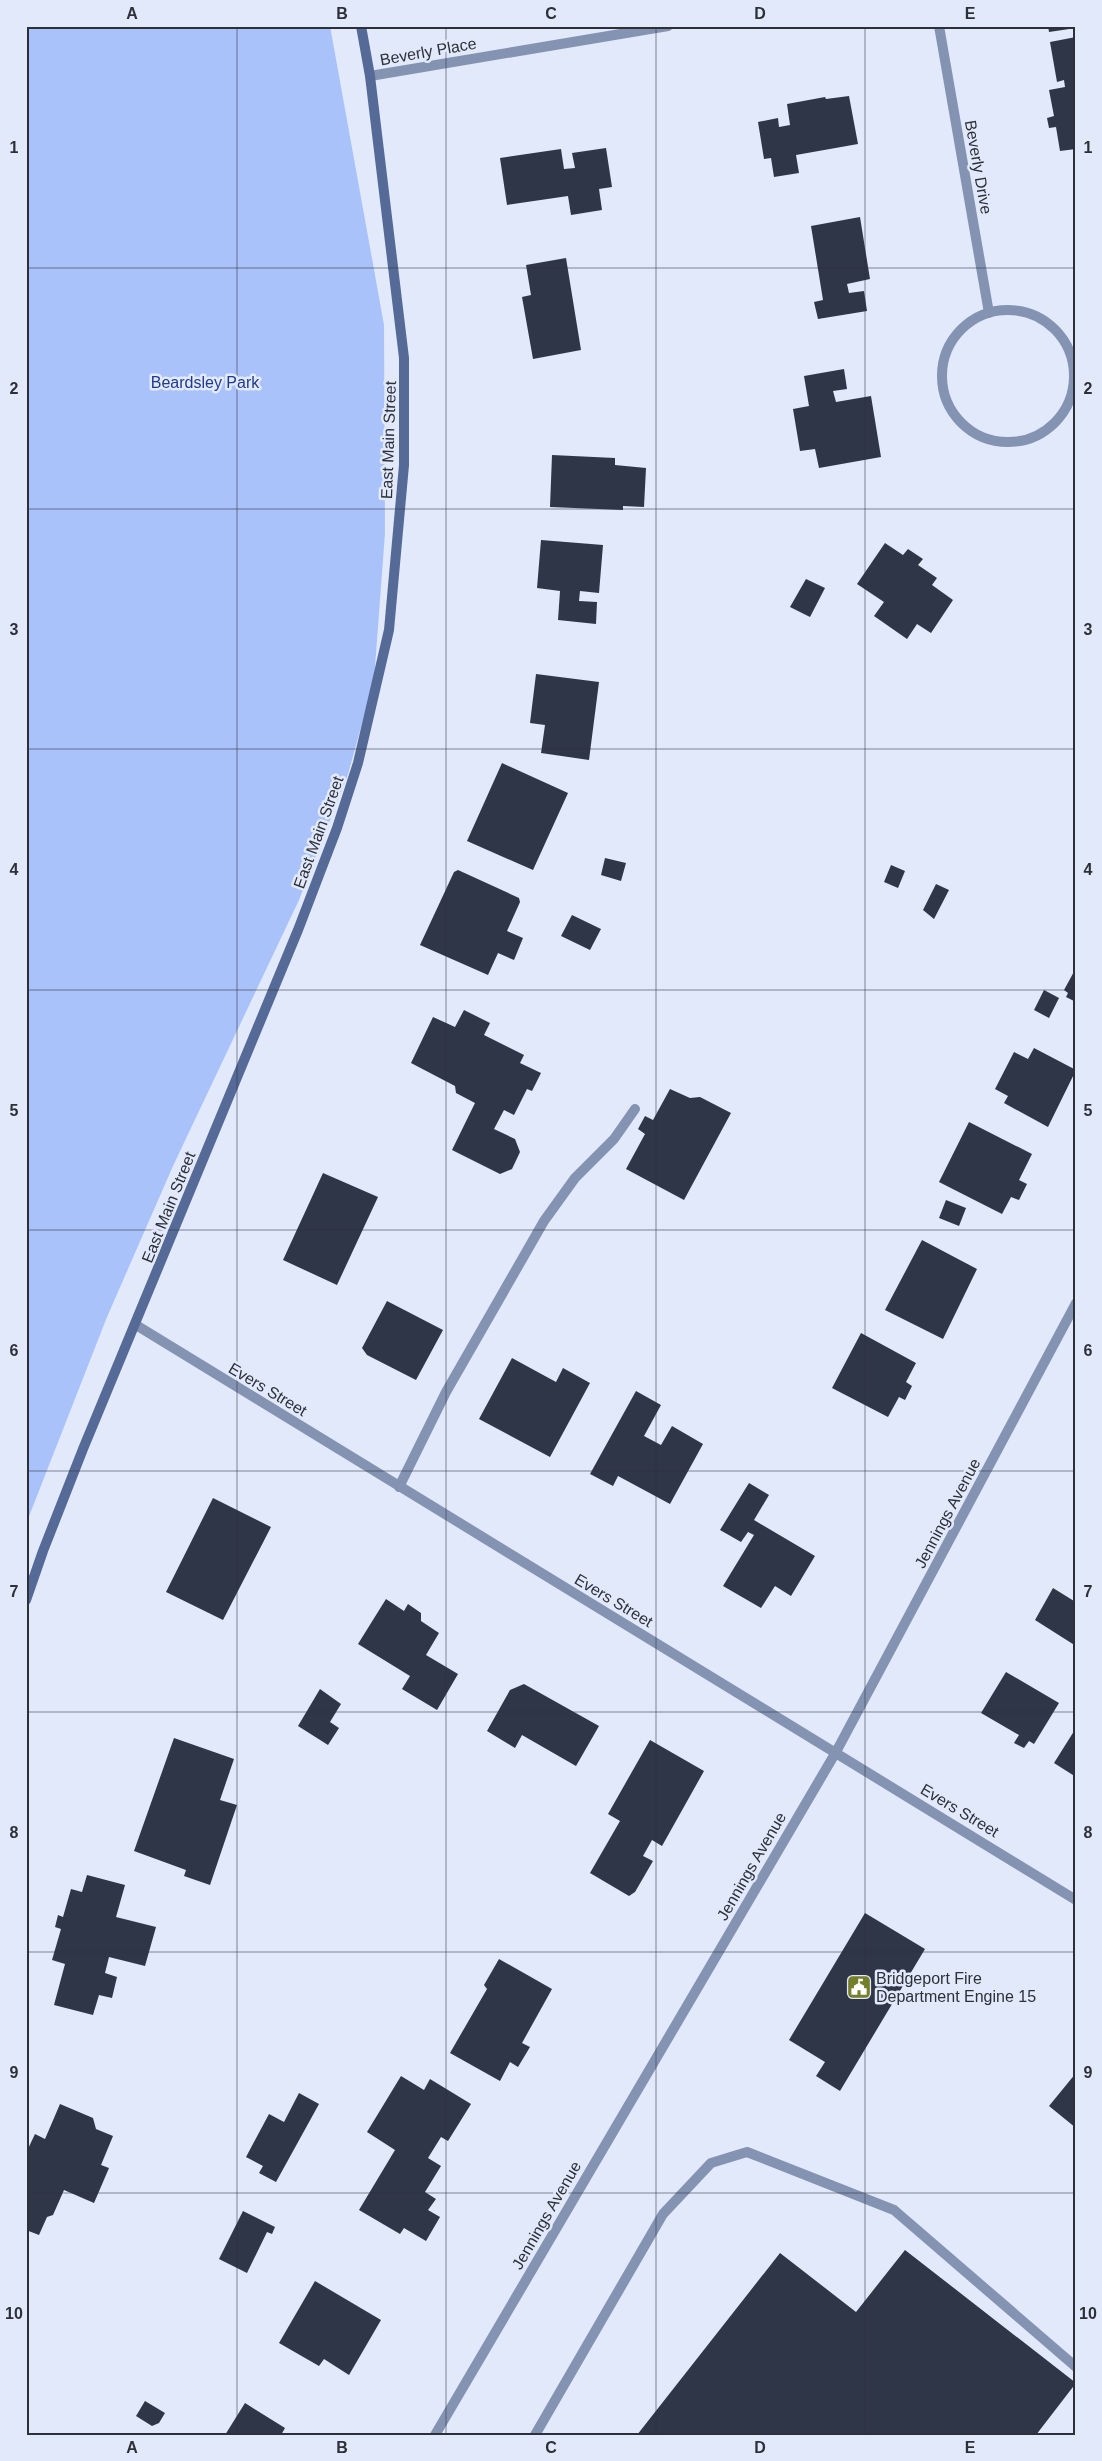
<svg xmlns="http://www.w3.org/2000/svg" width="1102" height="2461" font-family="Helvetica,sans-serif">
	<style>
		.green { fill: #a9c2fa }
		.building { fill: #2f3648 }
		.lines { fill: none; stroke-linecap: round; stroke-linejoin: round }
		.service { stroke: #8593b3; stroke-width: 10 }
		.minor { stroke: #8593b3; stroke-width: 10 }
		.secondary { stroke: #566a97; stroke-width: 10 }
		.grid { fill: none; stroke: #2d3039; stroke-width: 1; stroke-opacity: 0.55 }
		.labels { text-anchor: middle; stroke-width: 5; stroke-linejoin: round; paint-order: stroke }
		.street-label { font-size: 16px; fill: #2d3039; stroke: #e1e9fb }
		.park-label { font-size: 16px; fill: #203b8e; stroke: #e1e9fb }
		.poi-label { font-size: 16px; fill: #2d3039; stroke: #e1e9fb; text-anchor: start }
		.neatline { fill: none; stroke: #2d3039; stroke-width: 2 }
		.grid-label { font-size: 16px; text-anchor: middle; font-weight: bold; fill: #2d3039 }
	</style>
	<rect width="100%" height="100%" fill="#e1e9fb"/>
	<path class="green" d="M26,26H330L384,325L385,533L374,680L348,774L299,900L173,1166L107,1317L26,1524Z"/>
	<path class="building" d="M1048,26H1076V28L1049,32Z
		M1076,37V149L1060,151L1056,127L1049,128L1047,118L1054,116L1049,90L1065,87L1064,80L1057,82L1050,42Z
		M849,96L858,144L796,155L799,173L774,177L771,158L764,159L758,122L778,118L779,127L790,125L787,104L825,97L826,99Z
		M606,148L612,187L599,189L602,210L571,215L568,196L507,205L500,158L561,149L564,169L575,168L572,153Z
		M860,217L870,279L847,284L849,293L864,291L867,311L818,319L814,302L823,300L811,226Z
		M566,258L581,350L533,359L522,297L531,295L526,265Z
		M844,369L847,389L833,391L836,402L871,396L881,457L819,468L815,449L800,451L793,409L809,406L804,376Z
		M552,455L615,458V465L646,468L644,507L623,506V510L550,507Z
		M541,540L603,545L599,593L580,591L579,601L597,602L596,624L558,620L560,591L537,588Z
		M885,543L903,555L908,549L923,559L918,565L937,578L932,585L953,600L931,633L917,624L907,639L874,616L884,602L857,584Z
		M806,579L825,588L810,617L790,607Z
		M536,674L599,682L589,760L541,753L545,725L530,723Z
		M502,763L568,793L533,870L467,841Z
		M605,858L626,863L621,881L601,875Z
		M891,865L905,871L898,888L884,882Z
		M458,870L519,898L520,902L507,931L523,938L514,960L498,953L488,975L420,945L454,872Z
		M936,884L949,890L934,919L923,910Z
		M572,915L601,929L590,950L561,936Z
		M1076,968V1002L1066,997L1068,993L1064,990Z
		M1044,990L1059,998L1049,1018L1034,1010Z
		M464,1010L490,1023L484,1035L524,1055L520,1063L541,1073L532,1091L527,1089L514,1115L504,1110L494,1129L515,1139L520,1152L512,1169L500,1174L452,1150L475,1103L456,1093L455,1086L411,1063L433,1017L455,1027Z
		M1034,1048L1076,1070L1048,1127L1004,1103L1008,1096L995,1089L1014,1052L1028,1059Z
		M670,1089L690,1098L700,1097L731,1113L684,1200L626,1169L645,1134L638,1129L645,1116L653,1120Z
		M969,1122L1032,1154L1019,1180L1027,1184L1019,1200L1011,1197L1002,1214L939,1182Z
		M323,1173L378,1197L337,1285L283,1260Z
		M946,1200L966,1208L959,1226L939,1218Z
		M922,1240L977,1269L943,1339L885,1310Z
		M387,1301L443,1330L416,1380L367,1355L362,1348Z
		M861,1333L916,1363L906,1382L912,1386L905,1400L899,1397L888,1417L832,1388Z
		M512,1358L556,1382L563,1368L590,1383L550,1457L479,1419Z
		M636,1391L661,1405L644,1436L661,1445L672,1426L703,1444L670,1504L618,1476L613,1486L590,1474Z
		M749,1483L769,1495L754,1520L815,1556L791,1596L775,1586L761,1608L723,1586L754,1535L748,1532L741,1542L720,1530Z
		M213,1498L271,1527L223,1620L166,1592Z
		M1053,1588L1074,1601L1076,1599V1646L1035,1620Z
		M386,1599L404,1611L408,1604L421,1613V1621L439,1633L426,1655L458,1674L437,1710L402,1689L410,1676L358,1644Z
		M1006,1672L1059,1703L1034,1744L1029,1741L1024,1748L1014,1743L1019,1735L981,1713Z
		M524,1684L599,1726L576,1766L522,1735L515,1748L487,1731L510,1690Z
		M320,1689L341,1704L330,1722L339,1728L328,1745L298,1726Z
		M1076,1728V1777L1054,1763Z
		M174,1738L234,1759L220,1800L237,1805L210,1885L184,1876L186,1870L134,1851Z
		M650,1740L704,1771L662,1846L652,1840L643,1856L653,1861L635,1892L629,1896L590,1873L620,1821L608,1814Z
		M87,1875L125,1885L116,1917L156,1927L145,1966L109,1957L105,1973L117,1977L112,1998L99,1995L93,2015L54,2005L65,1964L52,1960L61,1929L55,1927L58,1915L63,1917L71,1889L82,1892Z
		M865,1913L925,1949L840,2091L816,2076L825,2062L789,2040Z
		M499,1959L552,1989L522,2043L530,2047L518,2067L510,2062L500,2081L450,2053L487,1989L484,1985Z
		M1076,2073V2128L1049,2106Z
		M401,2076L424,2090L430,2079L471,2104L448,2141L441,2137L428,2158L441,2166L425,2192L436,2199L428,2210L440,2217L426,2241L404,2228L400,2234L359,2210L395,2150L367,2132Z
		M299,2093L319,2104L276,2182L259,2173L263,2166L246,2157L269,2114L284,2122Z
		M60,2104L93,2118L96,2129L113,2136L101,2165L109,2168L94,2203L64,2190L53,2215L47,2217L39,2235L26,2230V2153L35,2134L45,2139Z
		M243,2211L275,2227L272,2234L267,2232L247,2273L219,2259Z
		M905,2250L1076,2383L1036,2435H637L780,2253L856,2312Z
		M315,2281L381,2320L349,2375L324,2359L319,2366L279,2343Z
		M145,2401L165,2413L159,2423L152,2426L136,2416Z
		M245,2403L285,2428L281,2435H225Z"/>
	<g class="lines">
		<path class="service" d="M399,1487L446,1392L544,1221L575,1178L614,1139L635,1109
			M535,2435L663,2214L711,2163L747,2152L894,2210L1076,2367"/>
		<path class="minor" d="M939,26L989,313
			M370,76L668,26
			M942 376a66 66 0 1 1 132 0a66 66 0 1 1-132 0Z
			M136,1325L1076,1900
			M435,2435L836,1752L1076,1303"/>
		<path class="secondary" d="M26,1600L43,1551L83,1449L298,930L337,828L358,763L389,630L404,465V358L370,76L361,26"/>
	</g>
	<path class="grid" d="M237,26V2435M446,26V2435M656,26V2435M865,26V2435M26,268H1076M26,509H1076M26,749H1076M26,990H1076M26,1230H1076M26,1471H1076M26,1712H1076M26,1952H1076M26,2193H1076"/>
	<defs>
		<symbol id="civic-square" viewBox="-11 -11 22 22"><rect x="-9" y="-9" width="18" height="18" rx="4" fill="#747e2b" stroke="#e1e9fb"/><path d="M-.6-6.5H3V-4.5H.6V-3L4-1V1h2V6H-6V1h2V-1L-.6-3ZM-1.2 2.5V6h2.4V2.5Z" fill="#fff"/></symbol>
	</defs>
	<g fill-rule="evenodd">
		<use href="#civic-square" x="845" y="1973" width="28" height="28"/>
	</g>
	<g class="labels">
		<g class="street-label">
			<text transform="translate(428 51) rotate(-10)" y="6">Beverly Place</text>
			<text transform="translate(979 167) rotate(80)" y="6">Beverly Drive</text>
			<text transform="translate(388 440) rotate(-88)" y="6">East Main Street</text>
			<text transform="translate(318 832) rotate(-70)" y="6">East Main Street</text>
			<text transform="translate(168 1207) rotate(-68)" y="6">East Main Street</text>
			<text transform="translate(268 1389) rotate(31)" y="6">Evers Street</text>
			<text transform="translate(947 1513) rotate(-62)" y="6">Jennings Avenue</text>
			<text transform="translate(614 1600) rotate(31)" y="6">Evers Street</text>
			<text transform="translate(960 1810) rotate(31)" y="6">Evers Street</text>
			<text transform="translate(751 1866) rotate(-60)" y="6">Jennings Avenue</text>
			<text transform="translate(546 2215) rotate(-60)" y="6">Jennings Avenue</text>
		</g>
		<g class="park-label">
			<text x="205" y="388">Beardsley Park</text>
		</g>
		<g class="poi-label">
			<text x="876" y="1984">Bridgeport Fire<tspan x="876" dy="18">Department Engine 15</tspan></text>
		</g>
	</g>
	<rect width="1102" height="2461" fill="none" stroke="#e1e9fb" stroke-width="55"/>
	<rect x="28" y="28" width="1046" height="2406" class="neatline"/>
	<g class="grid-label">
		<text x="132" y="19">A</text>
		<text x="342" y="19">B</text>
		<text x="551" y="19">C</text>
		<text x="760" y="19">D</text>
		<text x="970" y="19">E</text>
		<text x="14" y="153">1</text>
		<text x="1088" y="153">1</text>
		<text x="14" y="394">2</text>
		<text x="1088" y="394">2</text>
		<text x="14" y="635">3</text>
		<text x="1088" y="635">3</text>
		<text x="14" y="875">4</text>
		<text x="1088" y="875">4</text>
		<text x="14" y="1116">5</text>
		<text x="1088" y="1116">5</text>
		<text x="14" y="1356">6</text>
		<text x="1088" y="1356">6</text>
		<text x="14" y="1597">7</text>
		<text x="1088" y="1597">7</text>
		<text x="14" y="1838">8</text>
		<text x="1088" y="1838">8</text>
		<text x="14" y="2078">9</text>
		<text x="1088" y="2078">9</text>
		<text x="14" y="2319">10</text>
		<text x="1088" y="2319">10</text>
		<text x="132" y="2453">A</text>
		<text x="342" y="2453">B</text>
		<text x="551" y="2453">C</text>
		<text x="760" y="2453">D</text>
		<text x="970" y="2453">E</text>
	</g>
</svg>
